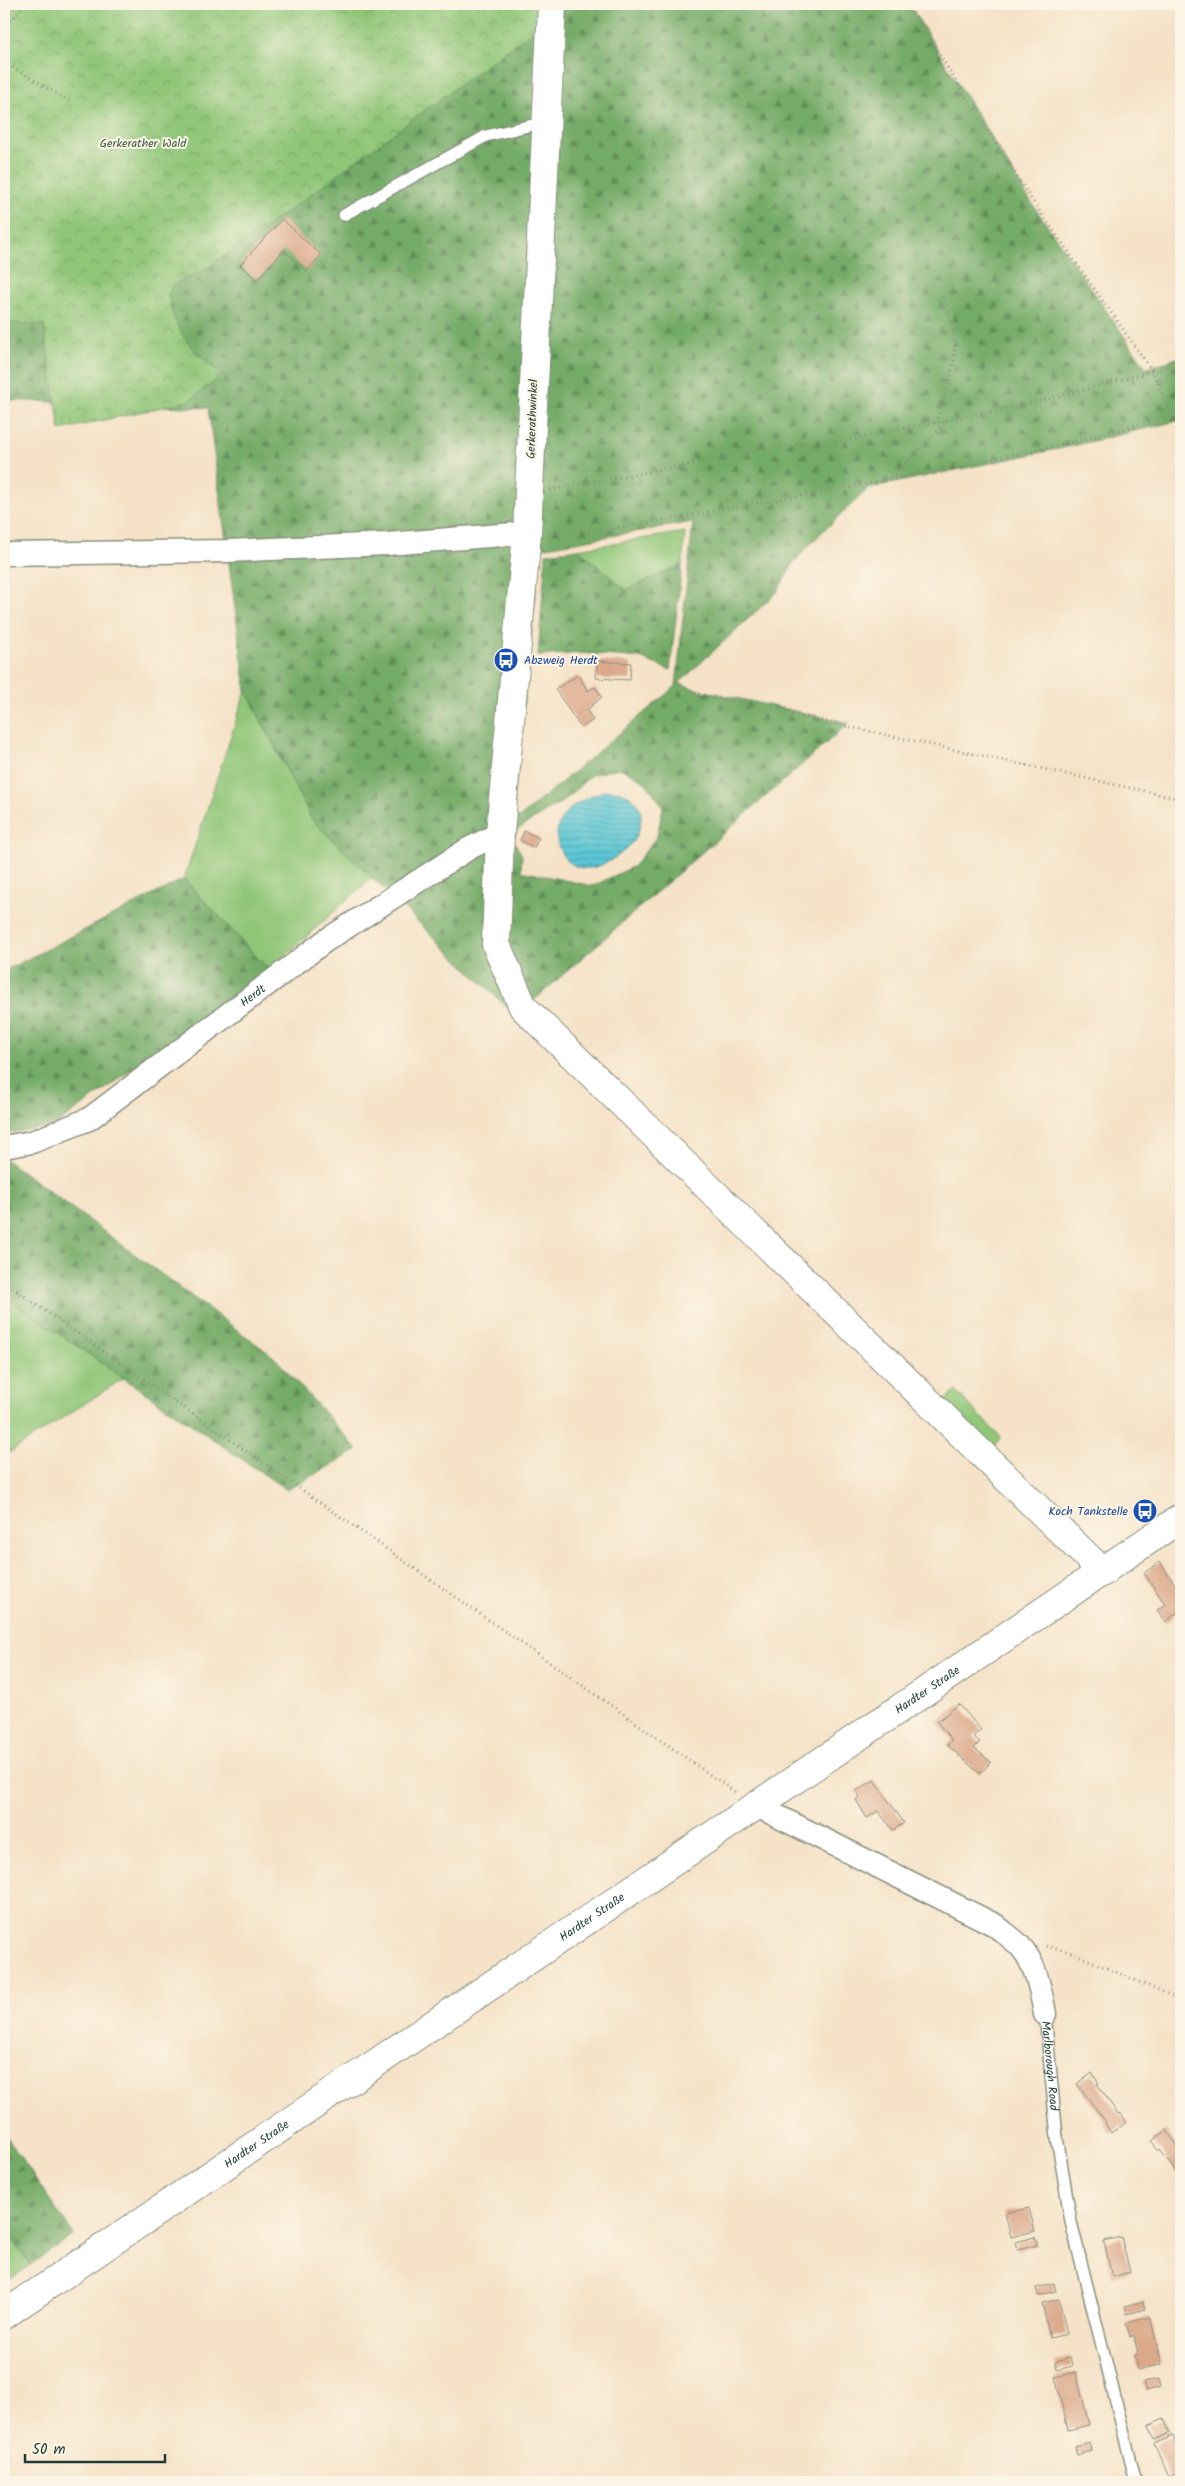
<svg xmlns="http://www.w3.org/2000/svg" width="1185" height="2486" font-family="Kalam,sans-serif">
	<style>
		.green { fill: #90c678; stroke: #588256 }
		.forest { fill: url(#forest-firs); stroke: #4a744e; fill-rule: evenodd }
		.park { fill: url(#park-crowns); stroke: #588256 }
		.water { fill: url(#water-rules); stroke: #3d8284 }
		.building { fill: #dba88b }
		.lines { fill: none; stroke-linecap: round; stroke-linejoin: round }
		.service-casing { stroke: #8a907e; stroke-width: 14 }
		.minor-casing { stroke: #8a907e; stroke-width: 25 }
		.tertiary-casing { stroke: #8a907e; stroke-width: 30 }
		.secondary-casing { stroke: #8a907e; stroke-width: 30 }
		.path { stroke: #8a907e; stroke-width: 3; stroke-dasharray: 1 4; stroke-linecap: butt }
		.service { stroke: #fff; stroke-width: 11 }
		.minor { stroke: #fff; stroke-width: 22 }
		.tertiary { stroke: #fff; stroke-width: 28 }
		.secondary { stroke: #fff; stroke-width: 28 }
		.labels { text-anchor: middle; stroke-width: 4; stroke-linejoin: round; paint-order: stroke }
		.park-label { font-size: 12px; fill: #3b5f45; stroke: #fcf5e5 }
		.street-label { font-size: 12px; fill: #1f3d34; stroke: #fcf5e5 }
		.transit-label { font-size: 12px; fill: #164399; stroke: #fcf5e5; text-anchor: start }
	</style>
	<defs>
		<pattern id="forest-firs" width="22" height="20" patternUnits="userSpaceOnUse" patternTransform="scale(1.25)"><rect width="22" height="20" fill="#74ab68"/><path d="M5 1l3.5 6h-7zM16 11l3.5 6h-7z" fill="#5f8c56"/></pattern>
		<pattern id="park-crowns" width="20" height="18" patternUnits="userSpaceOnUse" patternTransform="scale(1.25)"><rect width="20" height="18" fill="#90c678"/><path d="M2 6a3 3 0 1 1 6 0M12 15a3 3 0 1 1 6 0" fill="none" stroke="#75a263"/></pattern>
		<pattern id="water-rules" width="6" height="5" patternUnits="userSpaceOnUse" patternTransform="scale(1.25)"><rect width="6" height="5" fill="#5bc7d5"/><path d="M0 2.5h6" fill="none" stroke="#4ba3ae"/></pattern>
	</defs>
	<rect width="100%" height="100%" fill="#fcf5e5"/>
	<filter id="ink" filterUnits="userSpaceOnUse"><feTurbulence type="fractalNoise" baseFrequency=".02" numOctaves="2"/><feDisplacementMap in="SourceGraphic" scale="10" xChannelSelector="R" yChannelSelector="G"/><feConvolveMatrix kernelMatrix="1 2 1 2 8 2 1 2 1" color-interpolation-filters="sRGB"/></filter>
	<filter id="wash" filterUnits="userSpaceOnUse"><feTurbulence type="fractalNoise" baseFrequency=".0096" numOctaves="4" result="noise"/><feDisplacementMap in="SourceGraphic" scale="20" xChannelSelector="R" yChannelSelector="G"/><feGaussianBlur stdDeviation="1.12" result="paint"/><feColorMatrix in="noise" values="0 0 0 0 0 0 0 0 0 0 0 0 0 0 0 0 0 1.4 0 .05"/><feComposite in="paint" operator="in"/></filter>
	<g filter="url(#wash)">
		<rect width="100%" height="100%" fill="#f5e2c7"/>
		<path class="green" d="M685,532L682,565L626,590L578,549Z
			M246,690L312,820L373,877L269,970L184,879Z
			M4,1296L124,1378L4,1456Z
			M956,1391L1001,1438L991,1451L942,1403Z
			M4,2227L30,2265L4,2284Z"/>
		<path class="forest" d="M4,4H909L1029,199L1146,368L1181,357V420L1072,446L869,488L819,535L794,562L777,592L679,683L695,689L849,723L531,1003L508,1008L312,820L246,690L208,408L4,400ZM693,522L676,686L519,818L512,814L540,548ZM619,768C645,778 648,785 663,807L657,836L634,866L593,886L521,871L522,855L513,840L518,829L565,800L591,775Z
			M578,549L626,590L682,565L670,670L640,658L581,653L538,656L546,553Z
			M184,879L269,970L56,1125L4,1134V971Z
			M4,1158L274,1357L358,1450L287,1490L4,1296Z
			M4,2133L74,2235L30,2265L4,2227Z"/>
		<path class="park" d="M4,4H543L542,24L292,208L201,272L174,284L168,293C172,329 194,355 223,375L189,401L60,430L44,325L4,322Z"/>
		<path class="water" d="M604,791C633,788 650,809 636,836C628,852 600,871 582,868C556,863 549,829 567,812C577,801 590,797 604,791Z"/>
		<g id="blocks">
			<path class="building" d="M282,219L321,255L307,271L284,250L257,280L240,265Z
				M597,661L631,663L630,680L596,678Z
				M578,675L588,691L595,687L602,697L587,710L593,720L581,728L555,689Z
				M525,831L539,838L534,848L520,840Z
				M1160,1562L1178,1589L1181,1587V1609L1166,1622L1157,1610L1165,1604L1144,1573Z
				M959,1704L981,1730L973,1736L980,1742L974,1748L991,1762L980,1774L947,1745L952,1740L937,1722Z
				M874,1780L904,1823L893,1830L878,1811L867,1818L856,1800L860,1797L856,1791Z
				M1092,2073L1099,2083L1097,2084L1118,2114L1120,2113L1127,2122L1111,2133L1105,2123L1106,2122L1077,2084Z
				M1167,2130L1181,2154V2180L1160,2149L1158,2151L1152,2141Z
				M1029,2208L1035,2231L1011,2237L1005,2213Z
				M1035,2237L1037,2245L1018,2250L1016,2242Z
				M1121,2237L1130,2272L1112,2277L1104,2241Z
				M1054,2283L1056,2291L1038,2296L1036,2288Z
				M1059,2299L1067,2334L1050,2338L1042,2303Z
				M1143,2301L1145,2309L1127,2314L1125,2306Z
				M1150,2317L1162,2364L1138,2370L1135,2355L1138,2354L1134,2336L1130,2337L1126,2323Z
				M1070,2358L1072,2366L1057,2370L1055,2362Z
				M1076,2372L1089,2425L1068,2430L1055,2377Z
				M1159,2379L1161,2387L1146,2391L1143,2382Z
				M1164,2419L1170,2433L1154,2440L1148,2426Z
				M1173,2436L1181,2454V2471L1169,2477L1154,2444Z
				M1090,2443L1092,2451L1077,2455L1075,2447Z"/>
		</g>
	</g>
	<g filter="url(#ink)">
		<use href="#blocks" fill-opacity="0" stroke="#8a907e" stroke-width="1"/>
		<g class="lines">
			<defs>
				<g id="service">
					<path d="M344,215L486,136L545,122"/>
					<path id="s1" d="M1045,2014L1057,2137L1071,2222L1136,2482"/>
				</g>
				<g id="minor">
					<path d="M4,554L227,551L387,544L527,533"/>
					<path id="s2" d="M4,1147L32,1142L89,1119L325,941L468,849L500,833"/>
					<path d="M755,1805L995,1925C1003,1932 1012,1938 1019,1945C1036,1962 1041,1992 1045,2014"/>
				</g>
				<path id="tertiary" d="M552,4L527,533L500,833L496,944L523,1007L1103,1572"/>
				<g id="secondary">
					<path id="s3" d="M4,2315L1181,1518"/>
				</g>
			</defs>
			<use href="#service" class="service-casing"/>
			<use href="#minor" class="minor-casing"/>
			<use href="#tertiary" class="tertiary-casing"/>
			<use href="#secondary" class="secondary-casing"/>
			<path class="path" d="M907,4L1029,196L1153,372L1172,417
				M4,28L25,4
				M4,62L69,101
				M935,423C945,394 958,366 954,335C952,321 946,306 941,293
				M891,479L947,421L1045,400L1181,364
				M550,490L724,458L754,450L794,444L839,443L891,430L947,421
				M549,533L599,531L890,480L1067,443L1181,414
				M694,693L1181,799
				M4,1282L735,1792
				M1046,1946L1070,1952L1181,2000"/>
			<use href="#service" class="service"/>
			<use href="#minor" class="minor"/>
			<use href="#tertiary" class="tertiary"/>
			<use href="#secondary" class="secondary"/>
		</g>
	</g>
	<defs>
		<symbol id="bus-disc" viewBox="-11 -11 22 22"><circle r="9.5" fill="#1a4fb4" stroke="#fcf5e5"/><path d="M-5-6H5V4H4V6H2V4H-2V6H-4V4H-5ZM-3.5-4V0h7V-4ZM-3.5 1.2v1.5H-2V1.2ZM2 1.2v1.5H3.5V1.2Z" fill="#fff"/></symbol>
	</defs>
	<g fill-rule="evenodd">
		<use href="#bus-disc" x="492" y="646" width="28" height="28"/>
		<use href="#bus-disc" x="1131" y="1497" width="28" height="28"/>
	</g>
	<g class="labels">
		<g class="park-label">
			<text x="143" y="147">Gerkerather Wald</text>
		</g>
		<g class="street-label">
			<text transform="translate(532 419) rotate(-88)" y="4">Gerkerathwinkel</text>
			<text dy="4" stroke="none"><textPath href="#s2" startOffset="295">Herdt</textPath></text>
			<text dy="4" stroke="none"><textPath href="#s3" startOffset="1115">Hardter Straße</textPath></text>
			<text dy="4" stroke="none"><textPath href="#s3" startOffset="710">Hardter Straße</textPath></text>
			<text dy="4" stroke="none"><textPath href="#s1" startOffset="52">Marlborough Road</textPath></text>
			<text dy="4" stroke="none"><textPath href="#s3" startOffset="305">Hardter Straße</textPath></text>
		</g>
		<g class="transit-label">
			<text x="524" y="664">Abzweig Herdt</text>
			<text x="1128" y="1515" text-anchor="end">Koch Tankstelle</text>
		</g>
	</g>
	<rect width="1185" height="2486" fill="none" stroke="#fcf5e5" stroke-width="20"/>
	<path d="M25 2454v8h140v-8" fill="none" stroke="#1f3d34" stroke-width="2.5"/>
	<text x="32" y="2454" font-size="15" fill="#1f3d34" stroke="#fcf5e5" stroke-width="4" paint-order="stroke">50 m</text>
</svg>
